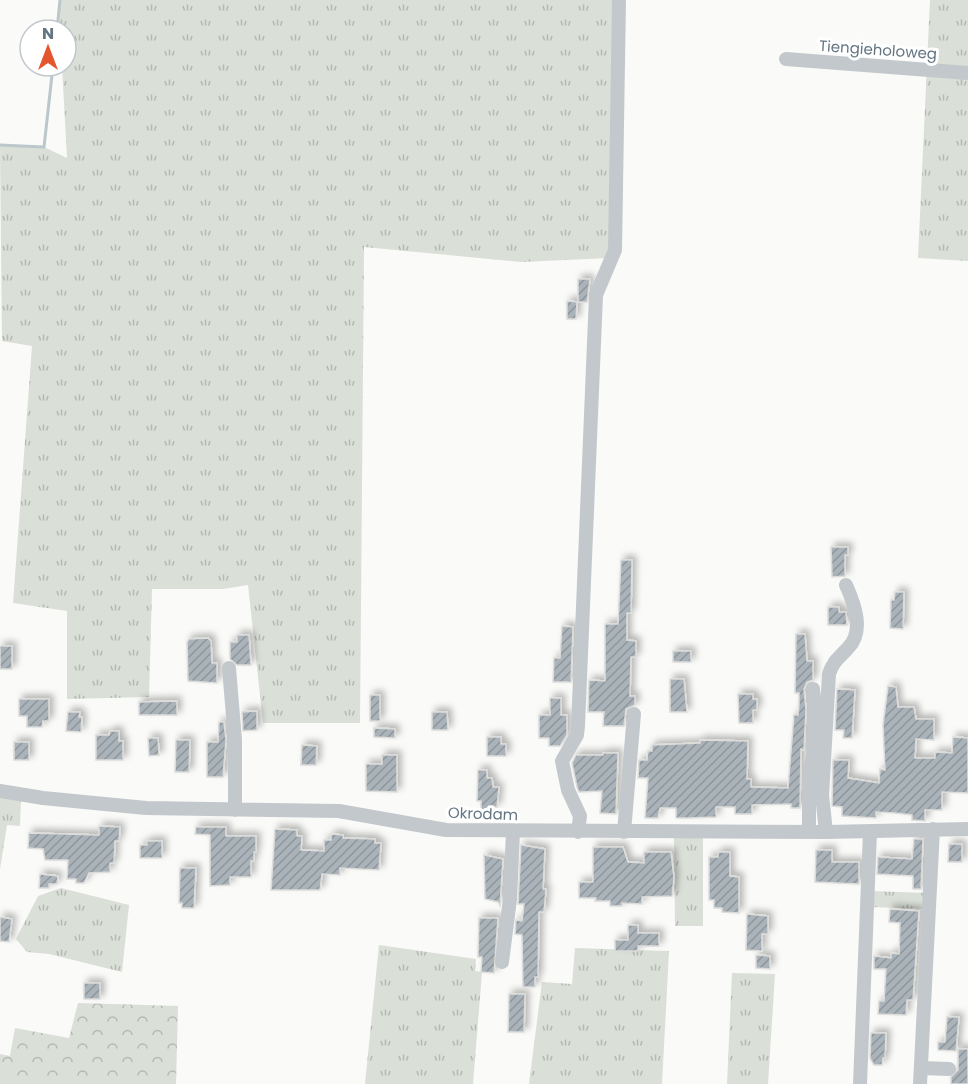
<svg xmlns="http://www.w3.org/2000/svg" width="968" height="1084" font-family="Poppins,sans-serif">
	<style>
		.grass { fill: url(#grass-tufts) }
		.forest { fill: url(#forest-crowns) }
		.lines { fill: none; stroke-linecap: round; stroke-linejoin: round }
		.stream { stroke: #bbc7cb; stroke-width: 3 }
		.building { fill: url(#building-hatch); stroke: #dcdcda; stroke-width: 1.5; filter: url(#shadow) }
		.minor { stroke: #c3c8cc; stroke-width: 14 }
		.labels { text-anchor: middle; stroke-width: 6; stroke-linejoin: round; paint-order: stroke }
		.street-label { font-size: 15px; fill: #657683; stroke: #fff }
	</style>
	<defs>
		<pattern id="grass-tufts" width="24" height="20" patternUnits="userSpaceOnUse" patternTransform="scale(1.5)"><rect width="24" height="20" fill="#dadfd7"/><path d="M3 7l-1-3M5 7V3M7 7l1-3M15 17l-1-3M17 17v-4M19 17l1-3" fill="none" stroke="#b4b9b4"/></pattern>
		<pattern id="forest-crowns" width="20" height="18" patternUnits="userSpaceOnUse" patternTransform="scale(1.5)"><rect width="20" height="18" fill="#dadfd7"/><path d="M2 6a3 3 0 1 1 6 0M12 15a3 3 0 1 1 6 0" fill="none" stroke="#b4b9b4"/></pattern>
		<pattern id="building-hatch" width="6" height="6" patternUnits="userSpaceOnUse" patternTransform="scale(1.5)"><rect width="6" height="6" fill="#aab3b9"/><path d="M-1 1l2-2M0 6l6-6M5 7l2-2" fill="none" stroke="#8e969c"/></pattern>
		<filter id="shadow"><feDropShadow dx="4" dy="-4" stdDeviation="3" flood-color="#0004"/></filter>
	</defs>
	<rect width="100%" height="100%" fill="#fafaf8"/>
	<path class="grass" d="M60,0H615L609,258L521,262L364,247L360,723H263L248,585L223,589H152L149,697L67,699V611L13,603L32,346L2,341L0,145L44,147L67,158L62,66H66V30H59Z
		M930,0H968V261L918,258Z
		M0,794L21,798L20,826L7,825L0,869Z
		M703,836V926H675L674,837Z
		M61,888L129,905L122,972L49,954L27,952L16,939L38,896Z
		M871,891L927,893V909L870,907Z
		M379,945L476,959L475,971L482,972L473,1084H365Z
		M575,948L669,951L662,1084H529L542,982L572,984Z
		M732,973L775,974L768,1084H727Z"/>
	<path class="forest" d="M78,1003L178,1006L176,1084H0V1054L10,1056L15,1028L69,1038Z"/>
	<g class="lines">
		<path class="stream" d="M57,30L60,0
			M0,145L44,147L53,66"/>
	</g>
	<path class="building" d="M578,279H590L587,302H578Z
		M567,301L577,302L576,319H567Z
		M831,547H848V555H845V576L832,577Z
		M621,560H632L631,613H627V640L636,641V657H631L630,696H635V705L626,709L624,726H603L604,712H588L589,680L605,681V624H618Z
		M895,592H904L903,629L890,628L891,600H894Z
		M828,607H839V612H846L847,625H828Z
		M562,626L573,627L571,682H553L554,658H560Z
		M796,634H805L807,661H813V680L807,682L804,689L806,710L804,750L801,749L800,808H791V804L752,805V814H735V807H716V817L689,818H676V808H660L658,818H645L648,778H638L639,760H647L648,751H652V745L700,743V740L748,741L747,779H751V787L788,788L794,715H798L799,705V693H795Z
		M237,635H249L251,665H237L230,659V642H237Z
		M208,638L211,641L212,663H217V683L188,681L187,642L189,639Z
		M0,646H12V669H0Z
		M673,651H691V662H673Z
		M670,679H684L687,712H670Z
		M888,686L896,687L898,707H914L916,719H934V740L916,739L915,758H935V752L952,753L953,737L968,738V793L942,792V810H925V821L912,820V815L895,813L876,812V818L842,816V807L832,806L833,760H849L848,778L879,783L880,769L885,770L883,725Z
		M837,689L855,690L852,738H843L844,730H835Z
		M738,694H753V699H757V710H753V723H739Z
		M370,695H380V721H370Z
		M550,698H561V715H567V735L560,746H549V738H539V715H550Z
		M19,699H49V721H43L42,727H27V716H19Z
		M177,701V715H139V702Z
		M257,711V730L243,731L242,712Z
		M68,712H80L79,717H82L81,732L66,731Z
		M432,712H447L448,730H432Z
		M219,722H224L226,740L223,777H207V742H218Z
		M374,728L395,729V738L374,737Z
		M110,731H119V741H123V760H96V735H109Z
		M487,737H501V744H506V756H487Z
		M148,738H158L159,755L149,756Z
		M176,740H190L189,772H175Z
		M14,742H29V760H14Z
		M302,745L317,746L316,765H301Z
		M603,753H618L616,814L600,813L602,791L579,792L577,787L572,763L576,755H603Z
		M382,755H397V792L366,791V764H382Z
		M478,770H487V778H492L493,787H499L497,807H490V812H481V801H477Z
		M99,826L120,827L119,841H115L114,863H110V872L89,873L84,883H76V879H67L68,860H45L43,849L28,848L29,833L99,835Z
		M196,827H226V836H256V852H254V861H251V877H230V885L210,886V835L195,834Z
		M275,829L297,830V836H302L301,850L324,851V840H331V834L343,835V838L375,839V843H381L379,870L340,868V875L322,874L320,890H271Z
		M914,839H923L921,889H913V876L877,874L878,857L912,859Z
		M147,841H162V858H140V845H147Z
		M949,844H962V862H948Z
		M521,845L545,849L543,889H546L544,912H539L538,977H535V987H523L522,935L515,934L516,920L522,921L524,904H518Z
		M593,847H623L628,862L644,863V852H671L674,878L672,896L642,897V904L622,903V906H610V901H595L596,898H579V882H593Z
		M816,850H832V862H859V884L815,882Z
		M718,852H730V876L739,877V913L722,912V908H714V900H709V857H718Z
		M484,855L503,859L500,906L498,902L485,899Z
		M180,868H196L194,908H182V903H179Z
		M40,874L58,876L57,884H49V888H39Z
		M890,909L919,911L913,1000H907L906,1015L878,1014L879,1001H884L886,969H874V956L891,958V953L899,954L900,923L889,922Z
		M747,914L768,916V934H762V951L746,950Z
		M0,917L12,919L9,942L0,941Z
		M479,918H498L494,973L481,972L482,957H478Z
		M628,925H638V933H659V946H638V951H615V940H628Z
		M756,955L770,956V969L756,968Z
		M84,983H100V999H84Z
		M509,994H525L524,1032H508Z
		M947,1017H959L956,1051L938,1050V1042H945Z
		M871,1033H886L885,1058H883L882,1065H874L870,1058Z
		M958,1049H968V1084H951V1077L958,1070Z"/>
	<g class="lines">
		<path class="minor" d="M786,59L968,73
			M229,668L235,740V810
			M0,791L43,798L146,808L339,811L446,830L826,832L968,829
			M578,832L580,816L568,790L562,761L577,735L578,726L596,295L615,250L619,0
			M624,832L634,714
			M809,832V777L813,756L815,710L813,689
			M826,832L822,795L829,674C833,661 839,658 848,648C865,631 854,603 846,585
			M502,962L510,899L513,832
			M921,1068L949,1069
			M860,1084L870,832
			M920,1084L933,829"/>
	</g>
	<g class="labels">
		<g class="street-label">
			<text transform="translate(878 50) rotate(4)" y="5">Tiengieholoweg</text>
			<text transform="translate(483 814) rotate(2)" y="5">Okrodam</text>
		</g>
	</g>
	<g transform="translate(48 48)"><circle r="28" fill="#ffffff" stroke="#c1c8cd" stroke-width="1.5"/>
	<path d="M0-4.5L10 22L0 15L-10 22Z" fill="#e4572e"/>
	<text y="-9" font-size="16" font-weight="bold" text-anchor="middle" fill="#657683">N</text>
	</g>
</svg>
